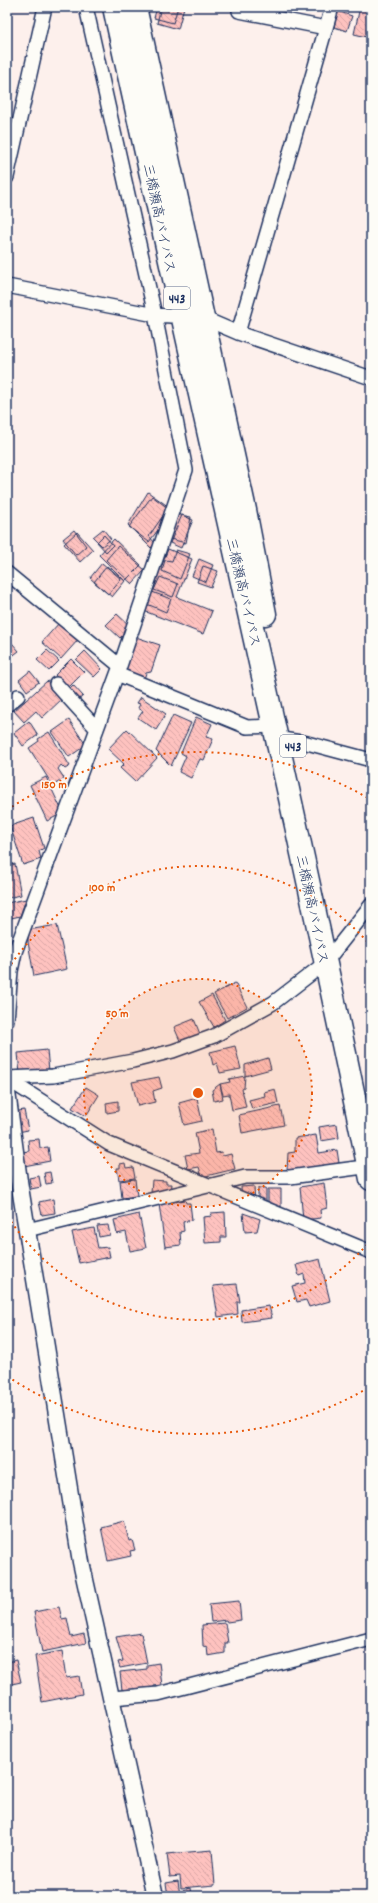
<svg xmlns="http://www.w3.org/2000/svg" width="378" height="1903" font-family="Dekko,'Klee One',sans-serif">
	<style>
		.building { fill: url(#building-back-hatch); stroke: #1b2f5e }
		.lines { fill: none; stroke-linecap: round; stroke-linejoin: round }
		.minor-casing { stroke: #1b2f5e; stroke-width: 16 }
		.tertiary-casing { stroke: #1b2f5e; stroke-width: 19 }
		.trunk-casing { stroke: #1b2f5e; stroke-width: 25 }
		.minor { stroke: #fdfcf7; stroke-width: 13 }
		.tertiary { stroke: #fdfcf7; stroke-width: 16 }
		.trunk { stroke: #fdfcf7; stroke-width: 22 }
		.ring { fill: none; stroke: #e8590c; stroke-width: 2; stroke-dasharray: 2 4 }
		.labels { text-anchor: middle; stroke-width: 3; stroke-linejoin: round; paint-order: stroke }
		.shield { fill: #fdfcf7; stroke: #5f6c8c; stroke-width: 1 }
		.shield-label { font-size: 13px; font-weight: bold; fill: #1b2f5e }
		.street-label { font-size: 14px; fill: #1b2f5e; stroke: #fdfcf7 }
		.centre { fill: #e8590c; stroke: #fdfcf7; stroke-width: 2 }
		.ring-label { font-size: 12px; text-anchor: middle; font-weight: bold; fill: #e8590c; stroke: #fdfcf7; stroke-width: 3; stroke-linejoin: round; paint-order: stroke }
	</style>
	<defs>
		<pattern id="building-back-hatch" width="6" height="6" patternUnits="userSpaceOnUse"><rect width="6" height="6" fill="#fec2bf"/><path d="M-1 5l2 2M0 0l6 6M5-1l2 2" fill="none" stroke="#d9a7a7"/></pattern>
	</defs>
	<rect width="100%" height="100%" fill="#fdf0ec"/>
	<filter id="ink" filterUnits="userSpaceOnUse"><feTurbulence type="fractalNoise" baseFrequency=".025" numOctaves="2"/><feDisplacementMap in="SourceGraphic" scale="8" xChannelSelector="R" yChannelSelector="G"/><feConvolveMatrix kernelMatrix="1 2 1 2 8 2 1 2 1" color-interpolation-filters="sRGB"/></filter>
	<g filter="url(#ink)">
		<path class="building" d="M157,7H178L173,23L154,18Z
			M161,7H184L178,29L157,23Z
			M297,7H312L311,11Z
			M360,7H371V38L354,34Z
			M337,11L352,16L347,31L334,27Z
			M148,492L169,507L149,536L155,543L151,548L128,525Z
			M152,496L172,511L149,542L129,527Z
			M176,514L191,517L186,543L170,539Z
			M182,515L193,520L181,548L170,543Z
			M103,529L111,539L102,546L93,537Z
			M74,530L86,546L76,555L63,539Z
			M77,532L93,550L80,562L64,544Z
			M104,535L113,545L106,552L97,542Z
			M114,539L141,565L125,581L99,555Z
			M118,546L145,570L132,584L106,560Z
			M168,549L192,559L177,597L212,611L203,634L144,611Z
			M176,550L190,554L180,579L162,571L165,560L172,561Z
			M199,559L213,565L206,582L192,576Z
			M102,563L121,579L108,594L90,578Z
			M107,566L125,581L112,597L94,582Z
			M203,566L218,571L211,587L197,582Z
			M160,577L178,584L173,597L154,590Z
			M152,592L171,599L166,612L147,604Z
			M117,614L131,627L120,638L106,625Z
			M59,623L78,640L61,659L42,642Z
			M133,636L160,645L151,672L146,673L144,679L121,671Z
			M12,643L19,651L7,660V647Z
			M47,650L59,661L49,671L37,660Z
			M85,651L102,669L94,677L76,660Z
			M71,659L84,672L68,688L55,675Z
			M30,671L39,682L27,691L19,680Z
			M7,681L12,687L7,691Z
			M47,681L63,698L42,718L36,711L24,722L14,711Z
			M73,685L83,696L76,702L67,691Z
			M141,697L166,714L156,730L138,718L143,711L138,708L140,704L137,703Z
			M173,715L191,723L171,766L156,751Z
			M196,717L212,724L206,737L213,739L204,760L200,759L191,778L179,772L186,756L181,753Z
			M69,720L86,745L69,757L52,732Z
			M29,721L38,735L23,746L14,733Z
			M127,729L157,758L135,782L120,768L124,764L108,749Z
			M49,732L70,766L65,769L61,765L58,769L64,778L53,786L29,748L39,741L38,739Z
			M46,777L63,813L47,821L30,785Z
			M34,818L44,848L39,851L41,859L23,865L10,826Z
			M15,864L21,895L7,898V866Z
			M26,899L20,916L7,919V903Z
			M57,925L67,969L34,976L28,942V930Z
			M235,983L247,1007L227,1018L214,994Z
			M212,995L225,1020L214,1027L199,1002Z
			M194,1019L200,1034L181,1043L174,1027Z
			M235,1046L241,1069L220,1073L217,1063L213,1065L210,1052Z
			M47,1050L49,1071L20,1074L18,1053Z
			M268,1058L271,1069L245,1076V1065Z
			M245,1076L244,1088L242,1089L246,1107L232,1110L229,1094L223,1095L220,1084L230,1082L229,1079Z
			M159,1077L162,1088L153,1091L155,1102L138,1106L132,1082Z
			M220,1084L223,1099L214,1101L212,1090Z
			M86,1087L99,1095L86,1116L72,1108Z
			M275,1089L278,1103L252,1109L249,1100L265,1096L264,1092Z
			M197,1098L202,1121L184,1125L179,1103Z
			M118,1101V1111L107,1113L106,1103Z
			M280,1106L284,1125L242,1133L239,1115Z
			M24,1110L28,1130L18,1132L14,1112Z
			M337,1124L339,1138L321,1141L319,1127Z
			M212,1129L216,1153L222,1152L223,1156L231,1154L235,1169L202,1177L199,1167L188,1169L185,1155L199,1153L195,1133Z
			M316,1135L319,1153L337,1150L339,1163L310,1169L287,1170L288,1153L295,1152V1138Z
			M39,1139L40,1148L48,1147L50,1161L24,1166L22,1152L29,1151L28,1140Z
			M125,1163L126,1168L133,1167L135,1178L119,1180L117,1168H120V1164Z
			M50,1172L52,1183L46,1184L44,1173Z
			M39,1176L41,1187L31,1189L29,1178Z
			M135,1179L137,1196L122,1198L120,1181Z
			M152,1180L166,1181V1184H172L171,1192L151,1193Z
			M324,1183L327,1208L320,1210L321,1218L303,1220L300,1187Z
			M254,1186L255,1205L242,1199L241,1187Z
			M258,1188H266V1205H258Z
			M268,1189H281V1209L268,1208Z
			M53,1199L55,1213L42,1215L39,1202Z
			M185,1200L186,1203H190L192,1220L183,1222L184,1231L180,1232L181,1245L165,1247L159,1204Z
			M225,1212L226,1237H221V1242L205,1243L203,1217L212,1216L211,1213Z
			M243,1213L260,1219L257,1231L245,1232Z
			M139,1214L146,1248L130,1251L126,1232L117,1234L114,1220Z
			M108,1225L110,1235L99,1237L97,1226Z
			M94,1228L98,1248L108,1247L110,1257L79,1263L72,1232Z
			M320,1259L330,1301L309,1307L306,1300L297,1302L292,1286L305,1283L304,1274L299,1276L296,1265Z
			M237,1284L240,1302H237L238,1314L218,1317L213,1286Z
			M269,1306L272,1318L242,1322L241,1310Z
			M124,1521L129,1541L132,1540L135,1550L130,1551L131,1556L108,1561L101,1527Z
			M239,1601L241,1620L227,1622L226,1620L211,1622L209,1604Z
			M59,1607L62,1619L67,1618L71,1637L84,1634L86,1643L42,1652L34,1612Z
			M225,1623L228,1643H225V1653L208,1656L207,1647L203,1646L202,1625Z
			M141,1633L147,1663L120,1668L118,1662L123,1661L116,1637Z
			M62,1651L66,1678L79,1676L82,1694L42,1702L35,1656Z
			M16,1660L21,1682L7,1685V1662Z
			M159,1663L162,1685L154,1686V1688L122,1690L120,1672L147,1669V1665Z
			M212,1850L215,1885L181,1888L180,1876L170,1877L167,1854Z
			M178,1881L180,1896H168L166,1883Z
			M191,1888L192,1896H184L183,1890Z"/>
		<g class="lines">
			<defs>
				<path id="minor" d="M239,11L326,28
					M7,177L45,7
					M7,286L155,315L203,318L238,333L371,378
					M238,333L332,7
					M7,573L120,666
					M117,674L247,727L274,726
					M56,684L97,729
					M7,705L18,696
					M276,738L307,743L371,760
					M7,1020L11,971L15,952L120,666L186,470L155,315L86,7
					M7,1078L53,1076L133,1061L173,1051L214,1036L273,1003L325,963L371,905
					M7,1079L109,1144L371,1252
					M27,1230L245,1177H290L371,1166
					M112,1698L158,1694L371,1639"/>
				<path id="tertiary" d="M7,1092L19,1181L81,1562L155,1896"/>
				<path id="trunk" d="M114,7C199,398 291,787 371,1179
					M135,7L245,510L265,614"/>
			</defs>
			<use href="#minor" class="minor-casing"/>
			<use href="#tertiary" class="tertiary-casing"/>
			<use href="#trunk" class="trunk-casing"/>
			<use href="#minor" class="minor"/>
			<use href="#tertiary" class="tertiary"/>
			<use href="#trunk" class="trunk"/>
		</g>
	</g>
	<circle cx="198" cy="1093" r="114" fill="#e8590c" fill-opacity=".12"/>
	<g class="ring">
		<circle cx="198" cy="1093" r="114"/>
		<path d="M371 1240A227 227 0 0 1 8 1217M8 969A227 227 0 0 1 371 946"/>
		<path d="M368 1388A341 341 0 0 1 7 1376M7 810A341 341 0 0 1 368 798"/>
	</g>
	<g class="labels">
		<g class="shield">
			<rect x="164" y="287" width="26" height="22" rx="3"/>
			<rect x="280" y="735" width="26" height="22" rx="3"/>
		</g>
		<g class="shield-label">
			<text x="177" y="303">443</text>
			<text x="293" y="751">443</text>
		</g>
		<g class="street-label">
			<text transform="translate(160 218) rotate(78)" y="5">三橋瀬高バイパス</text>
			<text transform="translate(244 592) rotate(77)" y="5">三橋瀬高バイパス</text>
			<text transform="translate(313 909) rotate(78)" y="5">三橋瀬高バイパス</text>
		</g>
	</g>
	<circle cx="198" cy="1093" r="6" class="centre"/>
	<g class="ring-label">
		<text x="54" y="788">150 m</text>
		<text x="102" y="891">100 m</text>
		<text x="117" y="1017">50 m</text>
	</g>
	<rect width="378" height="1903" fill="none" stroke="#fdfcf7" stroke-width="24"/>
	<rect x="12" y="12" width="354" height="1879" fill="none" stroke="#1b2f5e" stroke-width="1.5" filter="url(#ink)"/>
</svg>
